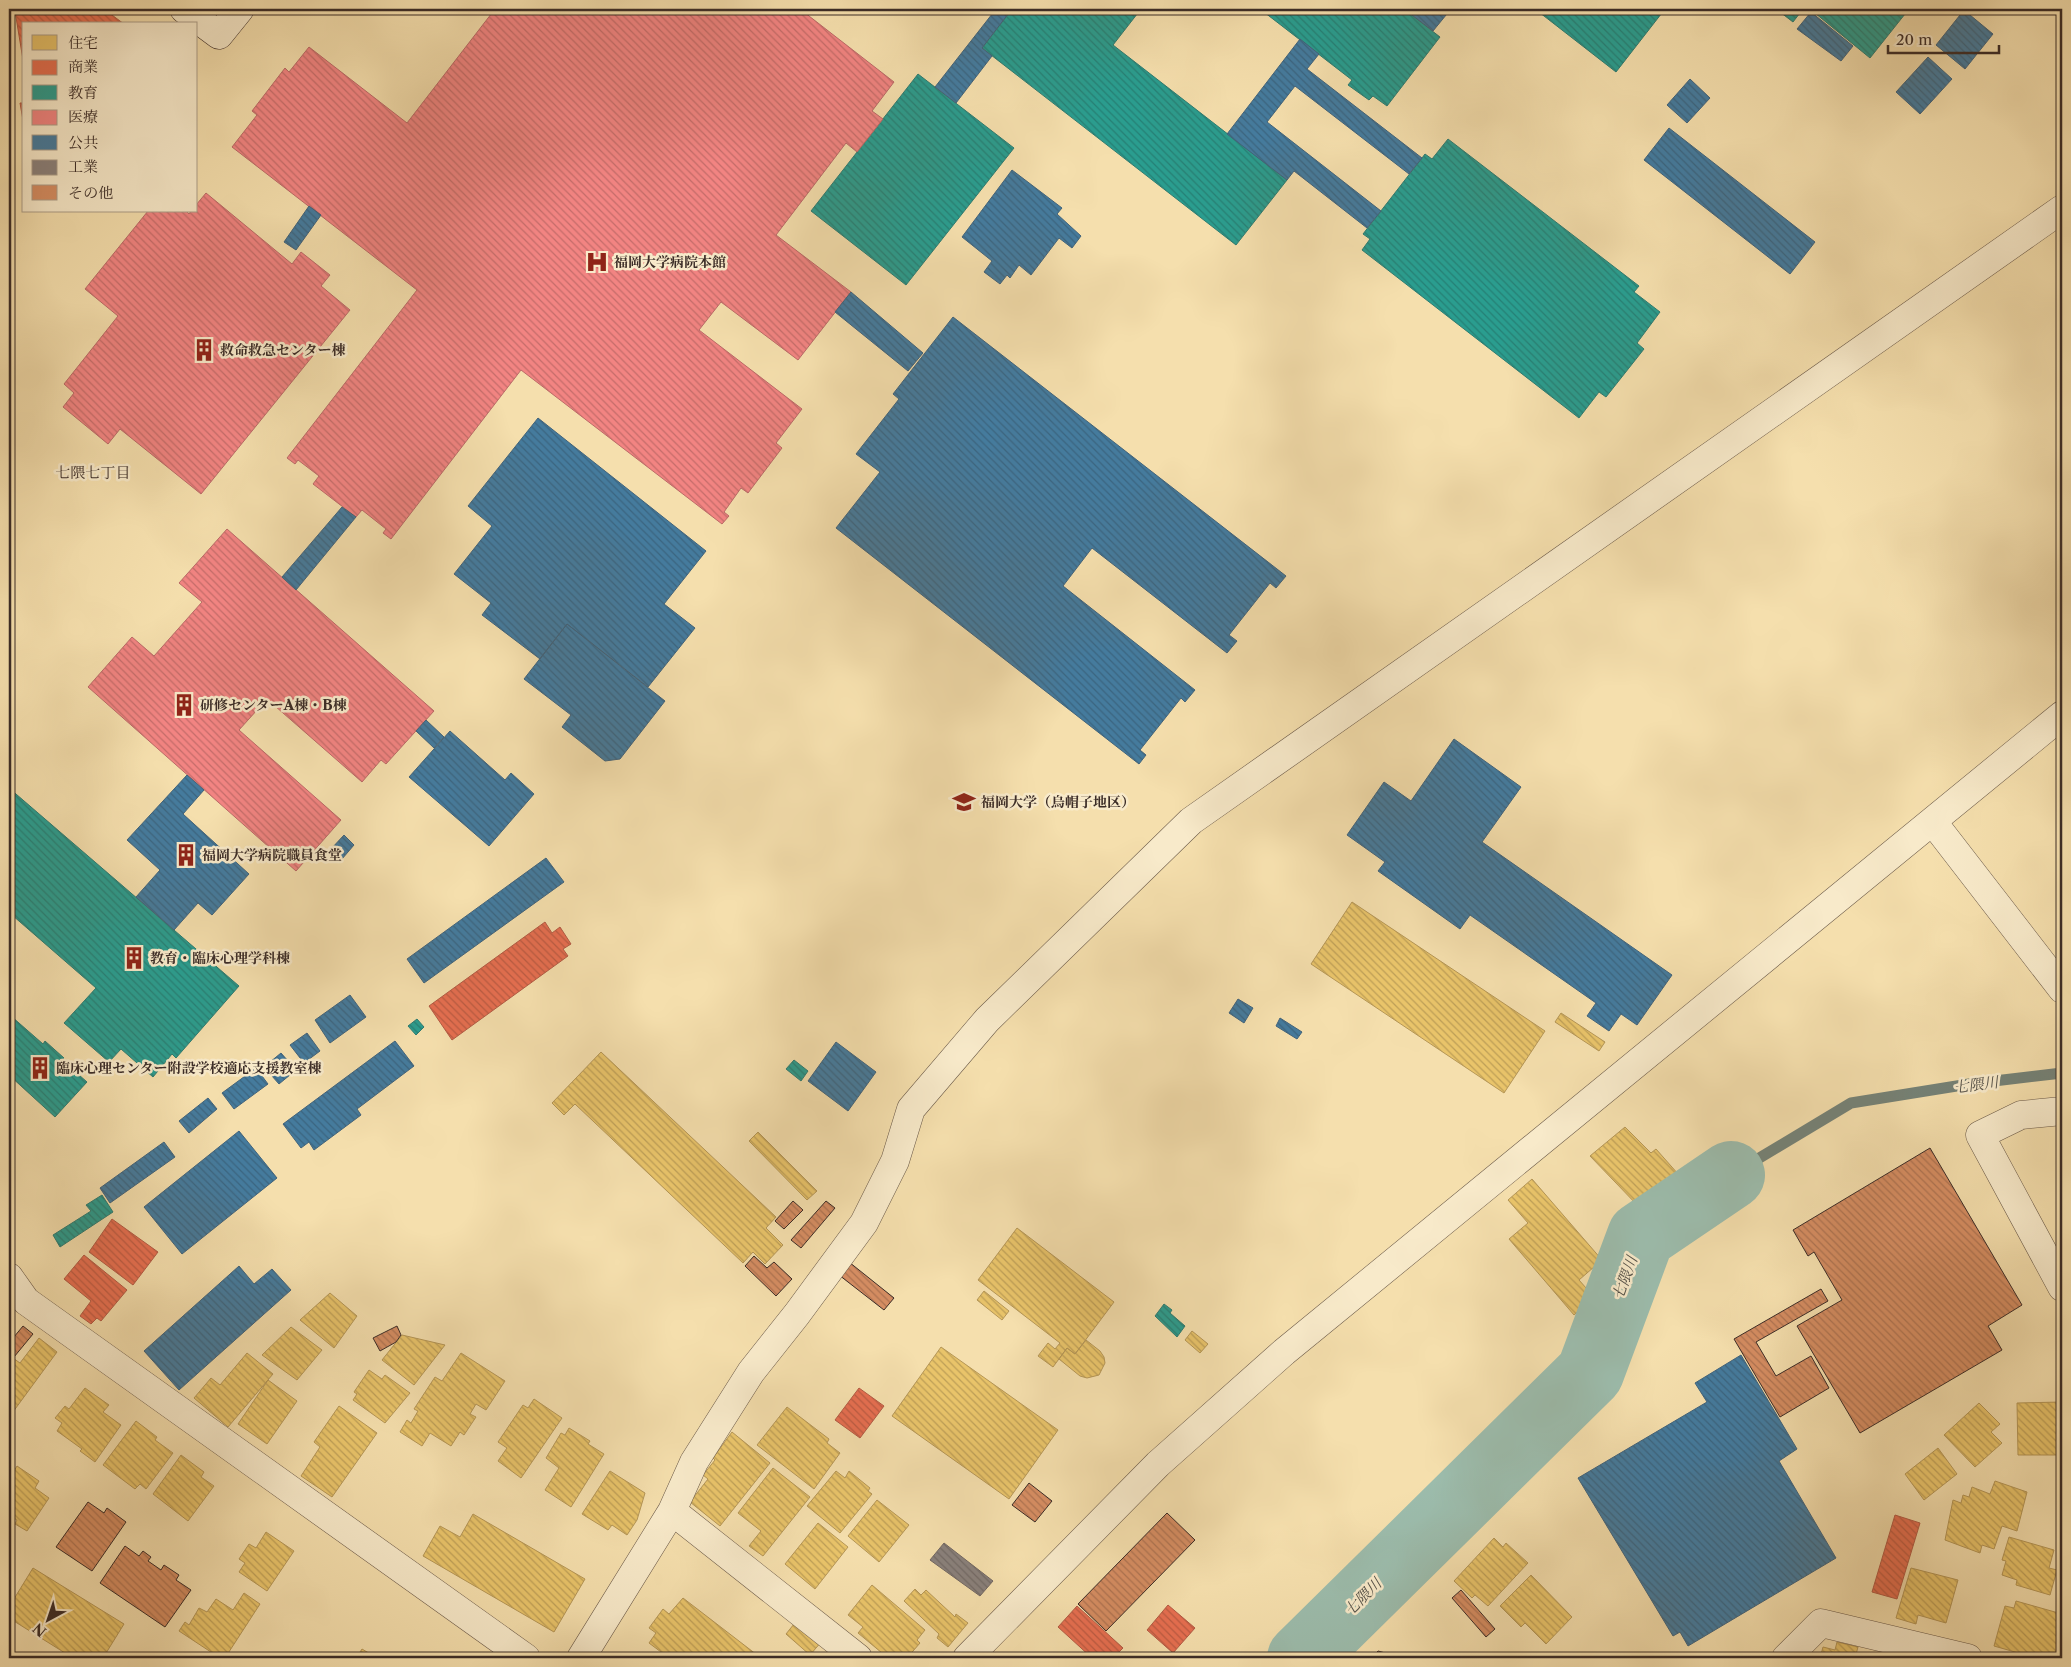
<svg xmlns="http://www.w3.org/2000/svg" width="2071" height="1667" font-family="'Libre Caslon Text','Noto Serif JP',serif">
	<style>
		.homes { fill: url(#homes-back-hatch); stroke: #b59656 }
		.shops { fill: url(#shops-back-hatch); stroke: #b35b44 }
		.schools { fill: url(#schools-back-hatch); stroke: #2f7b70 }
		.health { fill: url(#health-back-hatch); stroke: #bb6a67 }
		.public { fill: url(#public-back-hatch); stroke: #42637a }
		.industry { fill: url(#industry-back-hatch); stroke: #726862 }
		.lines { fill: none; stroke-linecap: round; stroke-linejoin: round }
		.stream { stroke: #758277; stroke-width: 11 }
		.river { stroke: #9cbcac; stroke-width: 68 }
		.building { fill: url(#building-back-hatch); stroke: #3b2c27 }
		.street-casing { stroke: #6a5948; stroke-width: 29 }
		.secondary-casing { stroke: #3b2c27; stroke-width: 29 }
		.street { stroke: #f8eaca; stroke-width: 28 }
		.secondary { stroke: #f8eaca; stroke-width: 28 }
		.labels { text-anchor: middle; stroke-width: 5; stroke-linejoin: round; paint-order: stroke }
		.poi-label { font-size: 14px; font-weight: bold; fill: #3b2c27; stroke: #f8eaca; text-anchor: start }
		.neighbourhood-label { font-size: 15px; fill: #3b2c27; stroke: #f8eaca }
		.water-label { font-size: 15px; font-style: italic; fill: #535048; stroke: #f8eaca }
	</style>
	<defs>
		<pattern id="homes-back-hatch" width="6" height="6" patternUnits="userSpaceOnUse" patternTransform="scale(1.25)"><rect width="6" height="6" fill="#e9c46a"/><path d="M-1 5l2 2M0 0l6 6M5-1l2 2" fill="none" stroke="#be9f57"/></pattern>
		<pattern id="shops-back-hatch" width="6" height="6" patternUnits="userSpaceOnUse" patternTransform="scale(1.25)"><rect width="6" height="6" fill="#e76f51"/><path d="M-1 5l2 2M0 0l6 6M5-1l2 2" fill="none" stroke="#bc5b43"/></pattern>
		<pattern id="schools-back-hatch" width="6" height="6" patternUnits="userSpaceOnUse" patternTransform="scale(1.25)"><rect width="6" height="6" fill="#2a9d8f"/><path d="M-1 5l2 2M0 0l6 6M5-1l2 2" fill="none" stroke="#258075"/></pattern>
		<pattern id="health-back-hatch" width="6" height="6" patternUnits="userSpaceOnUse" patternTransform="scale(1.25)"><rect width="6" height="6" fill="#f28482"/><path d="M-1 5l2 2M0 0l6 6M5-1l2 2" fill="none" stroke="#c56c6a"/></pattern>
		<pattern id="public-back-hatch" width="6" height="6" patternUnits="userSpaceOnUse" patternTransform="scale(1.25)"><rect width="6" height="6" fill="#457b9d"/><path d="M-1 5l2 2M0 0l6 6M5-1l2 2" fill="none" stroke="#3b6580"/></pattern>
		<pattern id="industry-back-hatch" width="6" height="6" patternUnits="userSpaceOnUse" patternTransform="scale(1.25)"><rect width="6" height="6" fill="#8a817c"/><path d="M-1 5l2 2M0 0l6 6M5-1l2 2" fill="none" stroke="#726a66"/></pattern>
		<pattern id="building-back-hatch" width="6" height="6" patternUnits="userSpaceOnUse" patternTransform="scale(1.25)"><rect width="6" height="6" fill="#d58d62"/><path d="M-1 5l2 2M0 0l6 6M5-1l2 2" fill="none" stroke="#ae7351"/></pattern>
	</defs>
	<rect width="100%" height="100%" fill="#f5dfad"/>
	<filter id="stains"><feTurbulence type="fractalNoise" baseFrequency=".004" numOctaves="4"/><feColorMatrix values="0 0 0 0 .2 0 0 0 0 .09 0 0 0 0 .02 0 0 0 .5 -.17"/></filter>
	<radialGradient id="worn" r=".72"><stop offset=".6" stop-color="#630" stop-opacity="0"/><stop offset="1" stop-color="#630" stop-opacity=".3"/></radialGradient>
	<path class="homes" d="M1352,902L1545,1031L1504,1093L1311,964Z
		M1561,1013L1605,1042L1599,1051L1555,1022Z
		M601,1052L776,1217L766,1228L783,1245L765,1264L753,1252L743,1263L575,1104L564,1115L552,1103Z
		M1625,1127L1651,1153L1656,1149L1679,1175L1640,1208L1590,1156Z
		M758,1132L817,1191L807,1200L749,1141Z
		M1532,1179L1602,1260L1579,1280L1594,1297L1574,1315L1509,1239L1528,1223L1508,1200Z
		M1017,1228L1114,1302L1075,1354L1067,1348L1053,1367L1038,1356L1048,1343L1055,1349L1060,1343L978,1280Z
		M984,1291L1009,1311L1002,1320L977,1300Z
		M330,1293L357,1316L334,1348L300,1320Z
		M291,1327L322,1350L297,1380L262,1355Z
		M1192,1331L1208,1344L1200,1353L1185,1340Z
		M402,1335L445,1345L414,1385L382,1360Z
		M39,1338L57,1352L10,1416L9,1358L10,1356L20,1363Z
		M1086,1340L1100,1351L1104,1357L1105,1363L1099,1375L1087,1378L1080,1376L1059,1359L1067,1348L1075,1354Z
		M941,1347L1058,1430L1009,1499L892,1416Z
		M247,1353L273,1374L228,1427L194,1398L211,1378L220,1385Z
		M461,1353L505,1381L486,1410L476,1404L470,1414L476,1417L464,1435L460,1432L451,1446L430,1433L422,1446L400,1432L407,1420L411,1423L418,1411L414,1409L435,1377L442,1381Z
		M369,1370L382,1379L385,1375L410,1393L385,1423L353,1400L357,1394L354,1392Z
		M268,1380L297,1401L267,1444L238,1424Z
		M85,1388L109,1405L103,1412L121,1425L95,1462L80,1451L82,1449L57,1431L62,1423L55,1418L65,1406L69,1409Z
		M534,1399L562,1418L521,1478L498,1461L507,1448L498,1442L523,1405L528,1408Z
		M2062,1402V1455H2018L2017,1403Z
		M1979,1403L2000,1424L1991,1432L2002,1443L1975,1467L1944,1435Z
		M339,1406L377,1433L332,1497L301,1476L320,1447L314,1442Z
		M787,1407L829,1439L827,1443L840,1453L814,1489L757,1445Z
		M136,1421L157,1437L155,1440L173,1453L146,1489L140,1484L135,1489L103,1465Z
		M569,1428L590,1441L588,1444L604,1454L571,1507L545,1490L559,1468L546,1458L561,1433L565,1435Z
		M732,1432L770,1463L720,1526L690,1502L708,1479L703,1475L715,1460L713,1458Z
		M1938,1448L1957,1474L1924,1500L1905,1474Z
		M181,1455L204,1472L201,1477L214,1486L188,1521L153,1494Z
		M17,1466L39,1481L35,1488L49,1498L27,1531L15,1524L17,1520L9,1515V1468L14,1471Z
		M773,1468L810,1497L763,1556L749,1546L761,1531L738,1513Z
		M610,1471L645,1493L637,1520L627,1535L612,1525L608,1530L582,1514Z
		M836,1471L845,1478L849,1471L870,1488L868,1491L872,1494L840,1533L807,1506Z
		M1995,1481L2027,1492L2017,1531L2002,1526L1994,1549L1982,1545L1980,1553L1945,1540L1953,1500L1961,1503L1963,1495L1969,1497L1972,1487L1990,1494Z
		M2062,1490V1521L2059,1491Z
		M877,1500L909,1525L879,1562L848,1536Z
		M473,1514L585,1579L554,1632L423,1556L440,1526L460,1537Z
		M818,1523L848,1547L815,1589L785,1564Z
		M266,1532L294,1551L267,1591L239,1572L245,1563L239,1559L249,1544L256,1548Z
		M2009,1537L2054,1550L2049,1568L2057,1570L2050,1595L2016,1585L2017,1580L2002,1575L2006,1561L2002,1560Z
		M1494,1538L1503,1547L1506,1543L1528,1563L1488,1606L1475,1595L1472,1598L1454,1581Z
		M33,1568L124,1624L103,1658H73L9,1618V1607Z
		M1911,1568L1958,1580L1946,1623L1918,1615L1916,1624L1896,1618Z
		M1531,1575L1572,1617L1546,1644L1525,1623L1521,1627L1500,1606Z
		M872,1585L925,1630L917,1640L920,1643L907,1658H888L858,1633L863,1627L848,1615Z
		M915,1589L921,1595L926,1590L955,1617L956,1614L968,1623L948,1647L937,1638L939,1634L904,1601Z
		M244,1593L260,1604L225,1658H220L179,1631L185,1622L189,1625L199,1608L207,1612L216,1599L233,1610Z
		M683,1598L761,1658H669L649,1643L656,1633L649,1628L663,1609L669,1614Z
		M2016,1601L2062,1614V1658H2036L1994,1646L2005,1606L2014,1608Z
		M798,1619L822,1641L810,1655L786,1634Z
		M1837,1642L1858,1647L1855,1658H1820L1823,1647L1835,1650Z
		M362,1649L377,1658H356Z
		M1597,1653L1601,1658H1590Z"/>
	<path class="shops" d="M17,9H104L124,24H24V66L15,11Z
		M20,103H24V126Z
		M545,922L552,933L560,927L571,944L563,949L568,956L452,1040L429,1006Z
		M112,1219L158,1252L133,1285L89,1252Z
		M84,1255L127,1290L101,1321L97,1318L91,1324L80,1316L91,1301L64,1279Z
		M859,1388L884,1406L860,1438L835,1420Z
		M1895,1515L1920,1523L1897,1599L1872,1592Z
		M1168,1605L1195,1628L1173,1653L1147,1630Z
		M1077,1606L1123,1648L1113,1658H1092L1058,1627Z"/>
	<path class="schools" d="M1012,9H1141L1113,45L1287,180L1236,245L982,48Z
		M1260,9H1404L1440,37L1387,106L1373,96L1369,100L1348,85L1352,80Z
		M1535,9H1665L1616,72Z
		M1776,9H1803L1793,22Z
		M1810,9H1909L1870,58Z
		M918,74L1014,148L906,285L811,211Z
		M1448,139L1639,286L1634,292L1660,312L1637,343L1644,349L1606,397L1599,392L1579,418L1362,250L1370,239L1363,234L1422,158L1425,154L1432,159Z
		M9,788L239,986L176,1058L172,1054L153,1077L121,1049L109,1062L64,1023L96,988L12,915L16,909L9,903Z
		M11,1016L43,1044L45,1041L64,1058L62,1060L87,1082L55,1117L9,1075V1019Z
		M417,1019L424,1027L416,1035L408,1026Z
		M794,1060L808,1071L801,1081L786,1069Z
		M102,1195L113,1212L60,1247L53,1235L91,1211L86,1205Z
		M1164,1304L1172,1310L1170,1313L1185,1326L1177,1337L1155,1316Z"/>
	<path class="health" d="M495,9H800L894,82L872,111L883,119L857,152L846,143L776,235L851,292L798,360L721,302L699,330L802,409L776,443L782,448L748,493L741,488L724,512L729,516L722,524L521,370L391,539L383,533L386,529L362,510L356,517L313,484L319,476L298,460L295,464L287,458L417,290L232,147L257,115L252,111L285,68L289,72L309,47L407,123Z
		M206,193L292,264L301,252L330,275L321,286L350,310L201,494L120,429L108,444L63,407L74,393L64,384L118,316L85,289L148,211H186L189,214L191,211H196V205Z
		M227,529L434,711L386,764L381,760L362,782L267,699L239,730L341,820L296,871L88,687L132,637L154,656L202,602L179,583Z"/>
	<path class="public" d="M996,9H1012L982,48L992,56L956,103L935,87Z
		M1404,9H1451L1433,31Z
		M1964,10L1993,34L1965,69L1936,45Z
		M1811,12L1853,46L1841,61L1797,29Z
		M1300,39L1319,54L1307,69L1422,158L1409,174L1295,86L1267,122L1381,211L1367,228L1294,171L1287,180L1227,134Z
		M1928,57L1952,79L1920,114L1896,92Z
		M1690,79L1710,98L1687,123L1667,105Z
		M1669,128L1815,242L1790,274L1644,160Z
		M1012,170L1062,208L1057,214L1081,236L1072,248L1059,238L1031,275L1019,265L1010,278L1007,275L1000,284L984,272L992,261L962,237Z
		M309,206L321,215L296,250L284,242Z
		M851,292L923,353L908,371L835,312Z
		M953,317L1286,576L1276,588L1270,583L1229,635L1237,641L1227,653L1092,548L1063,586L1195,690L1185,702L1181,698L1140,750L1146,755L1139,764L836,528L880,472L856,454L899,399L893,394Z
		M538,418L706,551L664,604L695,628L648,687L567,624L540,659L482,615L491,603L454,574L492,526L468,506Z
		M342,507L356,517L296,590L282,577Z
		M567,624L665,701L620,759L605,761L562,727L571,715L524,679Z
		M426,720L444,737L434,748L416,731Z
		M450,731L505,780L511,773L534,794L489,846L409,777Z
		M1454,739L1521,787L1482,842L1672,975L1637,1025L1621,1014L1609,1031L1587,1016L1596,1003L1470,915L1460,929L1378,871L1385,862L1347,835L1384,782L1411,801Z
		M187,775L204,790L183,814L249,874L212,915L198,903L174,930L136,897L160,870L127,840Z
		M344,835L354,845L342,859L331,849Z
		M546,858L564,882L424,983L407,959Z
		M350,995L366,1017L330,1043L315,1020Z
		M1238,999L1253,1008L1244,1023L1229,1013Z
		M1280,1018L1302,1032L1297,1039L1276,1026Z
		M307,1033L320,1051L304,1063L290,1045Z
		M395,1041L414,1066L357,1109L361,1115L314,1150L309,1142L301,1148L283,1124Z
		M836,1042L876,1072L848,1111L808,1081Z
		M281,1053L296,1070L279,1084L264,1067Z
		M256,1068L268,1084L234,1109L222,1093Z
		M208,1098L217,1109L189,1133L179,1121Z
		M239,1131L277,1178L182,1254L144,1207Z
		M164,1142L175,1157L110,1203L100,1188Z
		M239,1266L254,1284L272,1269L291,1290L179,1390L144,1351Z
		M1741,1355L1797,1449L1779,1461L1836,1558L1688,1646L1680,1632L1673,1636L1578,1478L1707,1402L1695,1383Z"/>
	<path class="industry" d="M944,1543L993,1581L980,1596L930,1560Z"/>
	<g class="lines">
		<path class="stream" d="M1731,1175L1851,1103L1969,1084L2062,1073"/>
		<path class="river" d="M1301,1658L1590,1373L1641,1236L1731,1175"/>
	</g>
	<path class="building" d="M1930,1148L2022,1305L1988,1326L2002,1350L1860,1433L1797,1326L1842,1300L1814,1252L1808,1256L1793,1230Z
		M793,1201L803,1210L784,1229L775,1221Z
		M826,1201L835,1208L801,1248L791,1240Z
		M754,1256L767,1268L774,1262L792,1279L776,1296L745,1266Z
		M849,1262L894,1298L884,1310L839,1275Z
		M1821,1289L1828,1301L1756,1342L1776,1376L1811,1356L1829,1388L1780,1417L1734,1339Z
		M23,1326L33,1334L14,1357L9,1352V1343Z
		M397,1326L401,1335L396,1342L380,1351L373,1338Z
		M1029,1483L1052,1501L1035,1522L1012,1505Z
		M88,1502L104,1513L107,1508L126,1522L92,1571L56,1547Z
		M1167,1513L1195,1540L1106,1631L1078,1604Z
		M125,1546L139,1556L143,1551L151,1557L148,1561L161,1570L164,1565L179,1575L176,1580L191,1590L165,1627L100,1583Z
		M1461,1590L1495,1629L1486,1637L1452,1598Z
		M1378,1651L1404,1658H1371Z"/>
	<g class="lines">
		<defs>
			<path id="street" d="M1933,822L2062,989
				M2062,1111L2021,1115L1980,1135L2062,1287
				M9,1277L26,1301L526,1658
				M672,1511L858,1658
				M581,1658L672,1511L694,1462L751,1372L797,1314L864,1223L895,1161L911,1109L987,1020L1191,821L2062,209
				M967,1658L1158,1464L1284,1352L2062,715
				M1786,1658L1821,1623L1968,1658"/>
			<path id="secondary" d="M184,9L219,35L240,9"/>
		</defs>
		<use href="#street" class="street-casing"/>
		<use href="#secondary" class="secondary-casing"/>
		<use href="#street" class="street"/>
		<use href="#secondary" class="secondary"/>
	</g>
	<defs>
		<symbol id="hospital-bare" viewBox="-9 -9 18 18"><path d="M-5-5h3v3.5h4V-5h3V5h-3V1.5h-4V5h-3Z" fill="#8f2418" stroke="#f8eaca" stroke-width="2.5" paint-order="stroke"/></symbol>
		<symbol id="building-bare" viewBox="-9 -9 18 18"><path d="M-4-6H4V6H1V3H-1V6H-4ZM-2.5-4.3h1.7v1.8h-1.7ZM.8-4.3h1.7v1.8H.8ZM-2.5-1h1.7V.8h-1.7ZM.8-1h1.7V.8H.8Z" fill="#8f2418" stroke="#f8eaca" stroke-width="2.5" paint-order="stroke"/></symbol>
		<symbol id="university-bare" viewBox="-9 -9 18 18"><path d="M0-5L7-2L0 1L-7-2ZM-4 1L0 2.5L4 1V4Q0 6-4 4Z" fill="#8f2418" stroke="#f8eaca" stroke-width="2.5" paint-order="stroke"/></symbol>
	</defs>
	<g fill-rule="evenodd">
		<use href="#hospital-bare" x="581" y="246" width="32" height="32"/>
		<use href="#building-bare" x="188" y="334" width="32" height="32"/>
		<use href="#building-bare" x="168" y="689" width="32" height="32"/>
		<use href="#university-bare" x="948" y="786" width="32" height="32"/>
		<use href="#building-bare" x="170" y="839" width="32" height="32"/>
		<use href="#building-bare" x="118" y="942" width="32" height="32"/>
		<use href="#building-bare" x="24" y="1052" width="32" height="32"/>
	</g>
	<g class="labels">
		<g class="poi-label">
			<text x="614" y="267">福岡大学病院本館</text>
			<text x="220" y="355">救命救急センター棟</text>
			<text x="200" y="710">研修センターA棟・B棟</text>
			<text x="981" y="807">福岡大学（烏帽子地区）</text>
			<text x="202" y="860">福岡大学病院職員食堂</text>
			<text x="150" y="963">教育・臨床心理学科棟</text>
			<text x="56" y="1073">臨床心理センター附設学校適応支援教室棟</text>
		</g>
		<g class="neighbourhood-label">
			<text x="93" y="478">七隈七丁目</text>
		</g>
		<g class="water-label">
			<text transform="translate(1976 1085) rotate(-8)" y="5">七隈川</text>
			<text transform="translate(1625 1278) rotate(-70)" y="5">七隈川</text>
			<text transform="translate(1363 1597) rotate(-45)" y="5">七隈川</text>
		</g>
	</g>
	<rect width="2071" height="1667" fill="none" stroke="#f5dfad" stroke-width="30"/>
	<rect x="10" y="10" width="2051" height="1647" fill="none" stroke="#3b2c27" stroke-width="2.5"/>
	<rect x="15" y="15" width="2041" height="1637" fill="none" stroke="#3b2c27"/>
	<rect x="22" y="22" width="175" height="190" fill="#f8eaca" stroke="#ac9e89"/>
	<rect x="32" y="35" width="25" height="15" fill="#e9c46a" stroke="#ac9e89"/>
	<text x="68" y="48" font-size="15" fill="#3b2c27">住宅</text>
	<rect x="32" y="60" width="25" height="15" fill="#e76f51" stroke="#ac9e89"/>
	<text x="68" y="72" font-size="15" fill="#3b2c27">商業</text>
	<rect x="32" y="85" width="25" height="15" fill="#2a9d8f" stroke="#ac9e89"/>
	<text x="68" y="98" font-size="15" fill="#3b2c27">教育</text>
	<rect x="32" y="110" width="25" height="15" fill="#f28482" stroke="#ac9e89"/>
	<text x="68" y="122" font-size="15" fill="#3b2c27">医療</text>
	<rect x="32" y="135" width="25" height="15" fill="#457b9d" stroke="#ac9e89"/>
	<text x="68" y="148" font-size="15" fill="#3b2c27">公共</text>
	<rect x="32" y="160" width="25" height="15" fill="#8a817c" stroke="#ac9e89"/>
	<text x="68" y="172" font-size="15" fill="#3b2c27">工業</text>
	<rect x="32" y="185" width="25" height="15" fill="#d58d62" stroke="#ac9e89"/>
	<text x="68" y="198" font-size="15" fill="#3b2c27">その他</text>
	<g transform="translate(48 1620) rotate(220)" stroke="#f8eaca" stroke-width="4" paint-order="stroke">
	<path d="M0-4L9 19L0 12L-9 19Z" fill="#3b2c27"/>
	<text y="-8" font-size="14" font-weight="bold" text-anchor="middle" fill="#3b2c27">N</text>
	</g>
	<path d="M1888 45v8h111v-8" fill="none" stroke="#3b2c27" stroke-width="2.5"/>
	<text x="1896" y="45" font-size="15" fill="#3b2c27" stroke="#f8eaca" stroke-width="4" paint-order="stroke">20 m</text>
	<rect width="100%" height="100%" filter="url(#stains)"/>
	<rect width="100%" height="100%" fill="url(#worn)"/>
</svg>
